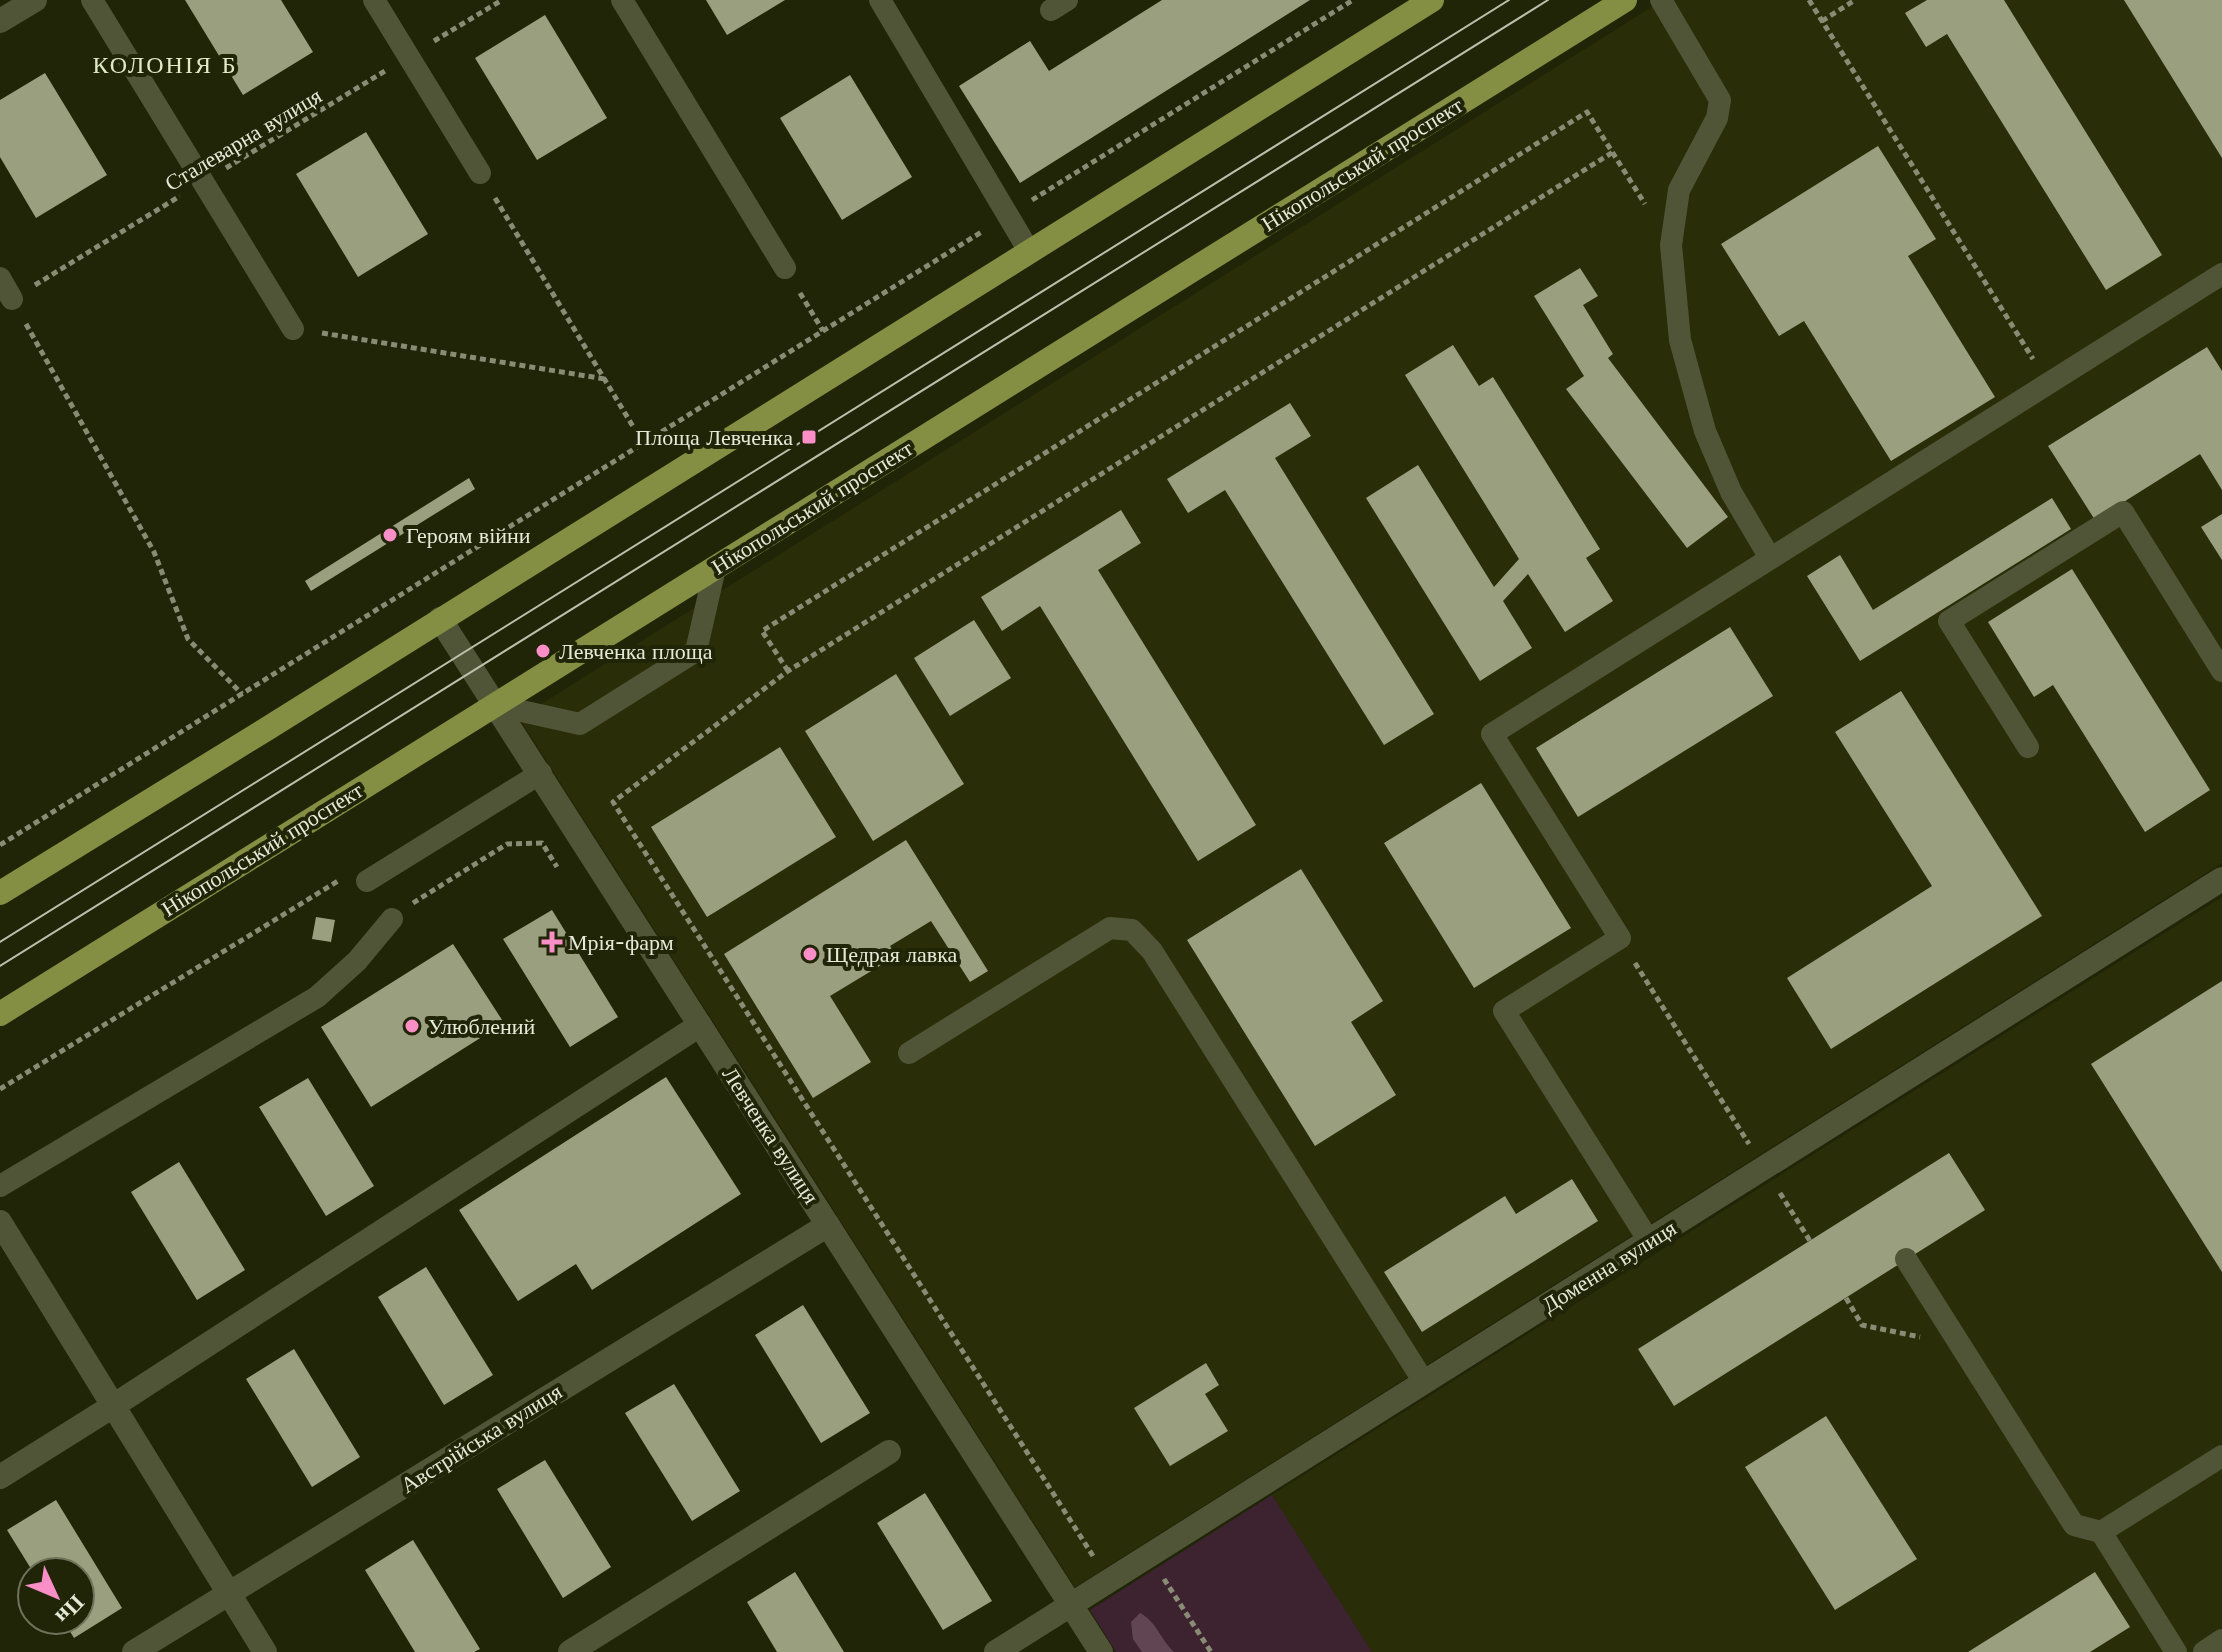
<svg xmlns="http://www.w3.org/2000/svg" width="2222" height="1652" font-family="'Libre Baskerville',serif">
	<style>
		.built { fill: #292e08 }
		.green { fill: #3d2330 }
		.forest { fill: #624553 }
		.building { fill: #9aa07f }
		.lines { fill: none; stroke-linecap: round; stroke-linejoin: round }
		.path { stroke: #888c75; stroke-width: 5; stroke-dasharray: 6 4; stroke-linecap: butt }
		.lane { stroke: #505537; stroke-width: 22 }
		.street { stroke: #505537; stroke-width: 24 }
		.secondary { stroke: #505537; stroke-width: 24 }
		.primary { stroke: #848f44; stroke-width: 24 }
		.tram { stroke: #bbbfab; stroke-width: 2 }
		.poi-dot { fill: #fa8fc7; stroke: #212508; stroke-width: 3 }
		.labels { text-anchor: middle; stroke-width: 8; stroke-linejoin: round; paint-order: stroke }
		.street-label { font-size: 22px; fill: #e5e9d7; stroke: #212508 }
		.poi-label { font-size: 22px; fill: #e5e9d7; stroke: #212508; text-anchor: start }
		.neighbourhood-label { font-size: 24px; letter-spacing: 2px; fill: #e2e9c6; stroke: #212508 }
	</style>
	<rect width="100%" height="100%" fill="#212508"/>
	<path class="built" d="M1663,0H2222V863L1075,1587L519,718Z
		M2222,897V1652H1372L1272,1495Z"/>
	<path class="green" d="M1272,1495L1372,1652H1116L1090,1610Z"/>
	<path class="forest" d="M1140,1613C1157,1622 1160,1639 1174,1652H1142L1133,1639L1131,1622Z"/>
	<path class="building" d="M185,0H281L313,52L243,95Z
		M706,0H785L727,35Z
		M1162,0H1310L1020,183L959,86L1030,41L1049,71Z
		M1927,0H2004L2162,255L2106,290L1947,34L1926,47L1905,13Z
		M2124,0H2222V158Z
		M545,15L607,118L537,160L475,58Z
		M45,73L107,175L36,218L0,157V100Z
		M850,75L912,177L842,220L780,118Z
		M366,132L428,234L358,277L296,174Z
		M1878,146L1936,239L1908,256L1995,397L1891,461L1804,321L1779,336L1721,244Z
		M1580,268L1598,296L1583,305L1613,354L1608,358L1728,517L1687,548L1566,389L1584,376L1534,296Z
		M1453,345L1479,386L1493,377L1600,549L1586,558L1613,601L1565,632L1528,574L1503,601L1532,648L1480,681L1366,498L1418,465L1494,587L1519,559L1405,375Z
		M2207,347L2222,371V490L2200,454L2095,520L2048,446Z
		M1290,403L1311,436L1275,458L1434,714L1384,745L1225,490L1188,513L1167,479Z
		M469,478L475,489L311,591L305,581Z
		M2052,498L2071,529L1860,661L1807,576L1840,555L1873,610Z
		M1121,510L1141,543L1098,570L1256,825L1198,861L1040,606L1002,631L981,597Z
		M2222,514V560L2201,527Z
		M2072,569L2210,790L2145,832L2053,685L2034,697L1988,622Z
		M974,620L1011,678L950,716L914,658Z
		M1730,627L1773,696L1578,817L1536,748Z
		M896,674L964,784L873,841L805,731Z
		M1901,691L2042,916L1831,1049L1787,978L1932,886L1835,732Z
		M780,747L836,837L707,917L651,827Z
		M1481,783L1571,928L1474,988L1384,843Z
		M906,840L988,971L970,982L931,921L890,946L896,956L830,996L871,1062L813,1098L724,954Z
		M1301,869L1383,1001L1351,1022L1396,1095L1315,1146L1187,940Z
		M552,910L618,1017L570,1047L503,939Z
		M316,917L335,920L331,942L312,939Z
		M453,944L504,1023L371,1107L321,1027Z
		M2222,981V1272L2091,1064Z
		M666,1077L741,1194L592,1290L576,1264L518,1301L459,1210Z
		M308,1078L374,1186L326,1216L259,1107Z
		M1949,1153L1985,1210L1674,1406L1638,1349Z
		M179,1162L245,1270L197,1300L131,1192Z
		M1572,1179L1598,1221L1422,1332L1384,1272L1505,1196L1516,1214Z
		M426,1267L493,1375L444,1405L378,1297Z
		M803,1305L870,1413L821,1443L755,1335Z
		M294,1349L360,1457L312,1487L246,1379Z
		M1206,1363L1219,1385L1205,1394L1228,1431L1170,1466L1134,1408Z
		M674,1384L740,1491L692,1521L625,1413Z
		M1826,1416L1917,1559L1835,1610L1745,1467Z
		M545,1460L611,1567L563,1598L497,1489Z
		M925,1493L992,1601L943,1630L877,1523Z
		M56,1500L122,1608L74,1638L63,1620H80V1572H33L7,1530Z
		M413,1540L480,1649L474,1652H415L365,1570Z
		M795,1572L844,1652H777L747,1602Z
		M2095,1572L2130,1627L2090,1652H1968Z"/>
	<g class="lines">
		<path class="path" d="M1809,0L2033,359
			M1822,21L1855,0
			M434,41L502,0
			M226,168L385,71
			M495,198L643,443
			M1032,200L1353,0
			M35,285L180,196
			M800,293L823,331
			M26,324L154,552L188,639L242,694
			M322,333L605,379
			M788,671L762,631L1587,112L1645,204
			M0,845L983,231
			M413,903L507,844L542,843L557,867
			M1635,963L1749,1144
			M0,1089L338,881
			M1780,1193L1810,1241
			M1846,1298L1862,1325L1920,1337
			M1093,1556L613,802L788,671L1613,152
			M1164,1579L1211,1652"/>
		<path class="lane" d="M92,0L293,329
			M374,0L480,173
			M622,0L785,268
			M880,0L1029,251
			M1661,0L1720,100L1717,118L1679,190L1671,245L1680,340L1705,431L1731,492L1770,558
			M1051,10L1067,0
			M0,278L12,299
			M495,705L580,724L696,651L715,568
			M2028,747L1949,621L2123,512L2222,671
			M367,881L541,773
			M909,1053L1110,928L1132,930L1152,951L1424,1382
			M0,1186L317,997L357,961L392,919
			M1649,1241L1504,1011L1620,938L1492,734L2222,274
			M1906,1259L2074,1525L2101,1532L2176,1652
			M2101,1532L2222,1456
			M2204,1652L2222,1640"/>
		<path class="street" d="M0,21L35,0
			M0,1222L265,1652
			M0,1477L113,1406L700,1025
			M134,1652L828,1225
			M570,1652L889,1452
			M996,1652L2222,879"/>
		<path class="secondary" d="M440,619L1101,1652"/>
		<path class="primary" d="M0,893L265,730L1432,0
			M0,1014L1625,0"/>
		<path class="tram" d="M0,942L1509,0
			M0,966L1548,0"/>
	</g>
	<g class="poi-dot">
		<rect x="801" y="429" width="16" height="16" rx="4"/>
		<circle cx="390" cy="535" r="8"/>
		<circle cx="543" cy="651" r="8"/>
		<path d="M548 930h8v8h8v8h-8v8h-8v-8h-8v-8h8z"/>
		<circle cx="810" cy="954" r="8"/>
		<circle cx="412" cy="1026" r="8"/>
	</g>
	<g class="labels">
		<g class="street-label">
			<text transform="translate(243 139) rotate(-31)" y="8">Сталеварна вулиця</text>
			<text transform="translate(1362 164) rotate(-32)" y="8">Нікопольський проспект</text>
			<text transform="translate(812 507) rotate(-32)" y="8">Нікопольський проспект</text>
			<text transform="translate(262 849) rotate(-32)" y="8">Нікопольський проспект</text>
			<text transform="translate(771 1135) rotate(57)" y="8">Левченка вулиця</text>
			<text transform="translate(1609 1266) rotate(-32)" y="8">Доменна вулиця</text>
			<text transform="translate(481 1438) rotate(-32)" y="8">Австрійська вулиця</text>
		</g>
		<g class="poi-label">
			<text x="793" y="445" text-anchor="end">Площа Левченка</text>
			<text x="406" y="543">Героям війни</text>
			<text x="559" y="659">Левченка площа</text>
			<text x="568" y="950">Мрія-фарм</text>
			<text x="826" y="962">Щедрая лавка</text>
			<text x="428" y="1034">Улюблений</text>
		</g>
		<g class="neighbourhood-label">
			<text x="165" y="73">КОЛОНІЯ Б</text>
		</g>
	</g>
	<g transform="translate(56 1596) rotate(134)"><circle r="38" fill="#212508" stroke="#6f735b" stroke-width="2"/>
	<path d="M0-6L14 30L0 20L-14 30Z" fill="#fa8fc7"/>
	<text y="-12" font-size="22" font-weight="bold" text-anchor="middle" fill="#e5e9d7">Пн</text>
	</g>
</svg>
